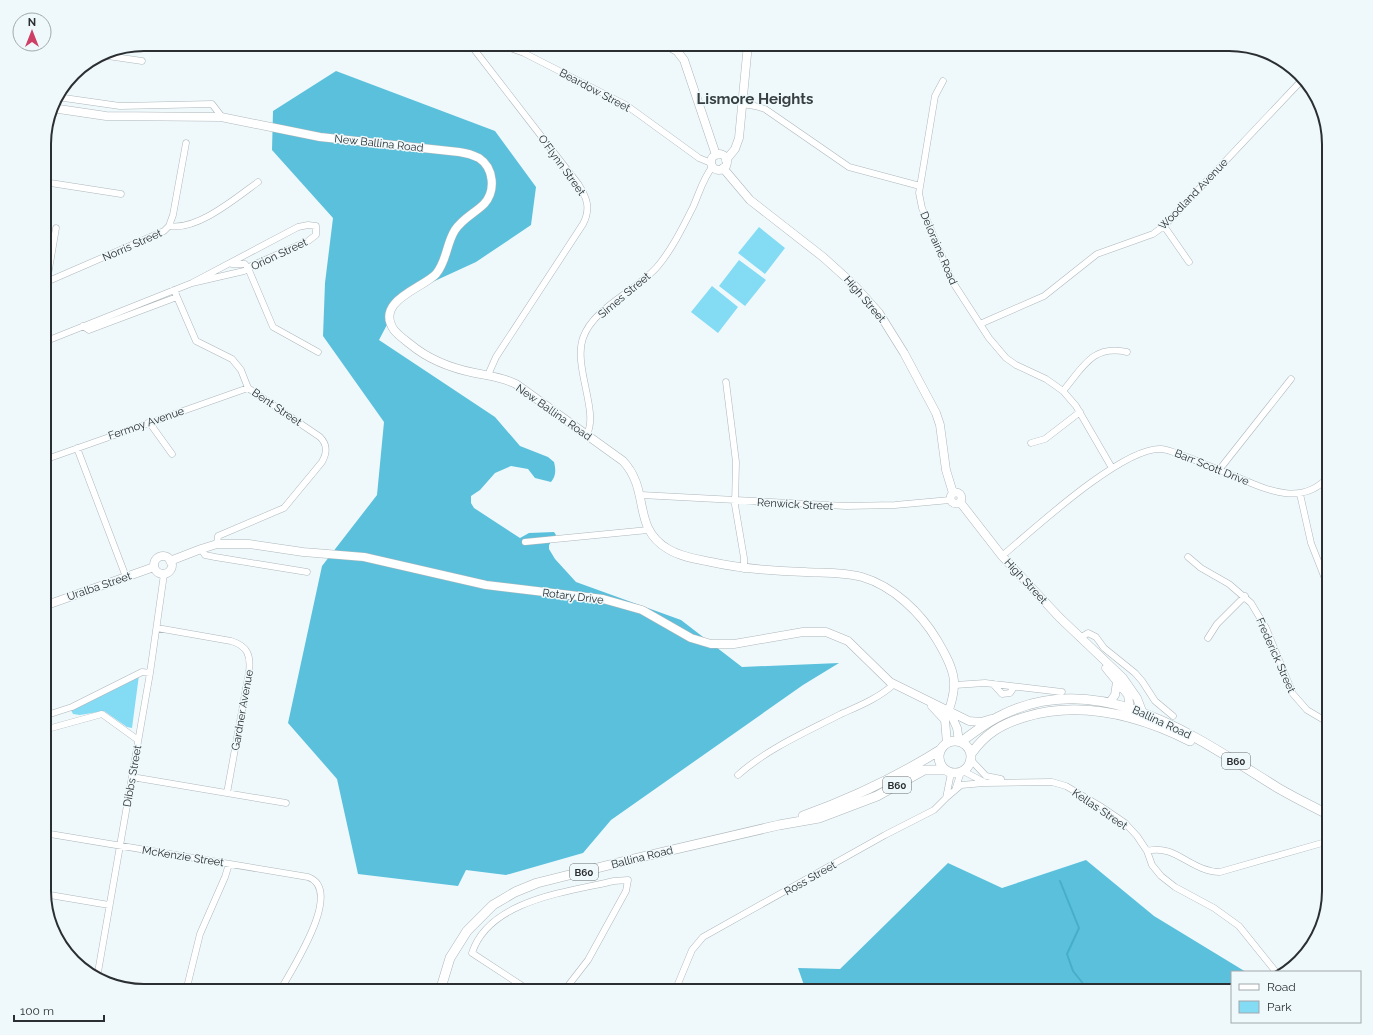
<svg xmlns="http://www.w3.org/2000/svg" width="1373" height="1035" font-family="Raleway,sans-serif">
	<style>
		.green { fill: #84dbf4 }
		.forest { fill: #5bc0dc }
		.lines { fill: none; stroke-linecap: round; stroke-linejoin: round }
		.stream { stroke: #47aeca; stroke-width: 2 }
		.street-casing { stroke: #aeb7ba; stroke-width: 7 }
		.secondary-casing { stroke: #aeb7ba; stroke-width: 9 }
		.primary-casing { stroke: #aeb7ba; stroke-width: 10 }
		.street { stroke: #fff; stroke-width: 6 }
		.secondary { stroke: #fff; stroke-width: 8 }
		.primary { stroke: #fff; stroke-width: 9 }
		.labels { text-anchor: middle; stroke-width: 3; stroke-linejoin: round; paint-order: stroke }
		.shield { fill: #eff9fc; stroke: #666c6e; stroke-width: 1 }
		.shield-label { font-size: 10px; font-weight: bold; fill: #2b2f31 }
		.street-label { font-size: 11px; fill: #2b2f31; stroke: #eff9fc }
		.district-label { font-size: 15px; font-weight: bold; fill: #373f41; stroke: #eff9fc }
		.rim { fill: none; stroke: #2b2f31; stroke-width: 2 }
	</style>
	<rect width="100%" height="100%" fill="#eff9fc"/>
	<path class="green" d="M759,227L785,248L765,274L738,253Z
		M739,260L766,280L745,306L719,286Z
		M712,286L738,307L718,333L691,312Z
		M139,675L132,728L127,727L104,711L80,715L73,714L71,710Z"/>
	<path class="forest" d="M336,71L495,131L536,187L531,225L476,262L402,296L379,340L495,417L520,446L548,457L554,462C556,470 556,476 551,482L535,478L528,469L511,466L495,473L480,490L471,496V503L474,508L520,538L529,533L554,532L556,535L549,545V549L555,559L576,582L681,620L742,667L839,663L803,685L611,820L583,853L506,875L466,870L458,886L358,874L337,779L288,723L322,566L377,495L384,422L323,336L325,283L333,218L272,150L273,111Z
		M1086,860L1154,916L1246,972H1232V990L806,991L798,968L840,969L948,863L1002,888Z"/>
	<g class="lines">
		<path class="stream" d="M1060,881L1079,928L1067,954L1073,971L1089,991"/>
		<defs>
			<path id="street" d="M327,44L354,48L451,44
				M469,44L502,45L524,53L626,105L699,158L711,163
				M470,44L579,185C587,198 591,209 583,224L496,357L488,375
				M101,55L142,61
				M943,81L935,96L919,193L922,208L952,281L989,338L1006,358L1016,365L1046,379L1063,391L1076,406L1112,468
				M57,97L120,106L212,104L222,117
				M742,104L755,106L765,109L849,167L920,186
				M44,182L121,194
				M169,226C197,231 236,198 258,182
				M1164,226L1189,262
				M232,264H245L248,268L273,327L318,352
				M47,281L56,228
				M44,283L164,231L169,226L173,215L186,143
				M174,290L196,341L232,359L241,370L248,388L320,437C328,445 327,453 322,462L284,508L218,536L217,544
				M980,324L1044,296L1097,254L1153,234L1164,226L1302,80
				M83,326L89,330L177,297
				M44,342L192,283L298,227L308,225L316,226V235L308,241L251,266L244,271L192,283
				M726,382L736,462L735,505L744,558V569
				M1063,391C1083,367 1093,344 1127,352
				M149,422L172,454
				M587,434C599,412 573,366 583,338C593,308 636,291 657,267C671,251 683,227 693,207C699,194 703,178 713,166
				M1031,443L1045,439L1080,412
				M77,448L126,577
				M44,460L248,388
				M1219,470L1291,379
				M1300,494L1311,543L1329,589
				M641,495L846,506L895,505L950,500
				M525,542L648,530
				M201,549L205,555L215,557L307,572
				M1002,556C1033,530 1122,447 1161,449C1171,450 1180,455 1190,458C1206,465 1222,471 1237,477C1267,490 1303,507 1329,476
				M1188,557L1201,568L1229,584L1251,603L1266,628L1293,694L1307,710L1329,723
				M157,628L231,641C248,646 251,656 249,672L227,793
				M1080,638L1088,633L1096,637L1104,648L1135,673L1142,681L1155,701L1173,716
				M1208,638L1217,624L1245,596
				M993,684L1002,694L1010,693L1014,687
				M955,685L985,683L1062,692
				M44,716L72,707L142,672L150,673
				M44,730L102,714L138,740
				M971,760L986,776L1001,779
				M963,771L986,783L1052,782L1066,786L1100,806L1125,823L1137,836L1147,851L1152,865L1161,876L1175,887L1214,908L1239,926L1276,972
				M738,775C767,749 806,732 841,714C859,706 879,698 894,684
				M132,777L286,803
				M956,787L961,772
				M947,797L961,785L984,783
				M44,833L308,877C345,890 291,970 280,991
				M1147,851C1175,843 1191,872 1220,872L1329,841
				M44,894L109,905
				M97,978L150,673L164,574
				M186,991L200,934L225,877L229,864
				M530,991L472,953C489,900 567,892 614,881L628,880L626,891L588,960L564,991
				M675,991L692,950L703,937L885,835L934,810L946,798L951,773"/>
			<path id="secondary" d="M664,44L677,51L684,60L716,155
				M52,108L106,116L221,117L320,137L459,152C467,153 473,155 479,158C494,168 496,191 484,204C475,213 463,218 455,230C446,244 447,261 436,274C423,288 374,301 394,330C398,335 405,340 410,344C429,360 450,368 475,373C489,376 502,377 516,384L623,461C651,491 631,527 668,549C681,557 697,559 711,562C742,569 773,571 805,572C823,573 844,572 862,577C893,586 921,613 937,640C956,672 960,685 945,720
				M711 162a8 8 0 1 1 16 0a8 8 0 1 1-16 0Z
				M726,160L735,149L739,138L748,44
				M723,168L750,200L823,257L853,284L879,313L904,353L936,413L940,425L946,470L953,493
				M950.5 498a5.5 5.5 0 1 1 11 0a5.5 5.5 0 1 1-11 0Z
				M960,502L1002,556L1059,617L1123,678L1137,698L1142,711
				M154 565a9 9 0 1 1 18 0a9 9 0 1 1-18 0Z
				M170,561L201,549L217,544H249L303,552L364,557L486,585L603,599L642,610L691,638L711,644H734L803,632H826L848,641L890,682L969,721L981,722L991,719
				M44,606L154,567
				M1106,668L1128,695L1130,710L1133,713
				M1110,702L1115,695L1117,682
				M932,706L945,720L947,743
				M949,710L957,728L959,741"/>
			<path id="primary" d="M939 757a16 16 0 1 1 32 0a16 16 0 1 1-32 0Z
				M961,742C974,732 987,722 1002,715C1101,666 1197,738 1278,788C1295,798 1312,806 1329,815
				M971,754C985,734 1001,724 1025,717C1081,700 1138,715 1190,741
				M803,816C850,799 897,777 940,750
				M440,991L450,958L467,931L493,905L515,892L537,883L629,860L779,825L819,818L877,796L924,770H944"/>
		</defs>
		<use href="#street" class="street-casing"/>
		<use href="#secondary" class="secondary-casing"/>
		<use href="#primary" class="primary-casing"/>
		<use href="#street" class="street"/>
		<use href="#secondary" class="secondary"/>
		<use href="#primary" class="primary"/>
	</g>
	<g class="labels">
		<g class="shield">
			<rect x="1222" y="753" width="28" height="16" rx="3"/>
			<rect x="883" y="777" width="28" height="16" rx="3"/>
			<rect x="570" y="864" width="28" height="16" rx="3"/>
		</g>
		<g class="shield-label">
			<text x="1236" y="765">B60</text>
			<text x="897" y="789">B60</text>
			<text x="584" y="876">B60</text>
		</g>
		<g class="street-label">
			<text transform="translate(595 90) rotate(28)" y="4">Beardow Street</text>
			<text transform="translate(379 143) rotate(6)" y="4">New Ballina Road</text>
			<text transform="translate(562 165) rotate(54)" y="4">O'Flynn Street</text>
			<text transform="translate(1193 194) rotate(-46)" y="4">Woodland Avenue</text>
			<text transform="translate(132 245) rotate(-24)" y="4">Norris Street</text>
			<text transform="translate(939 248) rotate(67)" y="4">Deloraine Road</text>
			<text transform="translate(279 254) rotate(-25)" y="4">Orion Street</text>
			<text transform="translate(624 295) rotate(-40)" y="4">Simes Street</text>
			<text transform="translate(865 299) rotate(49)" y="4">High Street</text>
			<text transform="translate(277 407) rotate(34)" y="4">Bent Street</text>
			<text transform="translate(554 412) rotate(35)" y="4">New Ballina Road</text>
			<text transform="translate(146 423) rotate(-19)" y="4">Fermoy Avenue</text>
			<text transform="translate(1212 467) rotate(22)" y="4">Barr Scott Drive</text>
			<text transform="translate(795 504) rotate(3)" y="4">Renwick Street</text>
			<text transform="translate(1026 581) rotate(47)" y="4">High Street</text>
			<text transform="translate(99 586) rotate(-19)" y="4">Uralba Street</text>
			<text transform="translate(573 596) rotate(7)" y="4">Rotary Drive</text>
			<text transform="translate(1276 655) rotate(66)" y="4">Frederick Street</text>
			<text transform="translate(242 710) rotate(-80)" y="4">Gardner Avenue</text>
			<text transform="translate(1162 722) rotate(25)" y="4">Ballina Road</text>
			<text transform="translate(132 776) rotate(-80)" y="4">Dibbs Street</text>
			<text transform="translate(1100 809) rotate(34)" y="4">Kellas Street</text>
			<text transform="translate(183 856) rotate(9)" y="4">McKenzie Street</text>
			<text transform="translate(642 857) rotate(-14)" y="4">Ballina Road</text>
			<text transform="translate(810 878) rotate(-30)" y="4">Ross Street</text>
		</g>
		<g class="district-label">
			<text x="755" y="104">Lismore Heights</text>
		</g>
	</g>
	<path d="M0 0H1373V1035H0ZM144 51H1229A93 93 0 0 1 1322 144V891A93 93 0 0 1 1229 984H144A93 93 0 0 1 51 891V144A93 93 0 0 1 144 51Z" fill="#eff9fc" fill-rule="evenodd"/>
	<path class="rim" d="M144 51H1229A93 93 0 0 1 1322 144V891A93 93 0 0 1 1229 984H144A93 93 0 0 1 51 891V144A93 93 0 0 1 144 51Z"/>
	<rect x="1231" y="971" width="130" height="52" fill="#eff9fc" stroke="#a1a8ab"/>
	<rect x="1239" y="984" width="20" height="6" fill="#ffffff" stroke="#a1a8ab"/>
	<text x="1267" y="991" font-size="12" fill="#2b2f31">Road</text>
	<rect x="1239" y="1001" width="20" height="12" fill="#84dbf4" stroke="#a1a8ab"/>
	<text x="1267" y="1011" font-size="12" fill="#2b2f31">Park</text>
	<g transform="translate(32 32)"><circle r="19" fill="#eff9fc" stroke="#a1a8ab"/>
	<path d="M0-3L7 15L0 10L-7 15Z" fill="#cd3f65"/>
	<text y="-6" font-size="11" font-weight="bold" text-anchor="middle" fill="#2b2f31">N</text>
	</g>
	<path d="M14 1015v6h90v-6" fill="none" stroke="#2b2f31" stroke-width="2"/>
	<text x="20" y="1015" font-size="12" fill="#2b2f31" stroke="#eff9fc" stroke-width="3" paint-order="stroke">100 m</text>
</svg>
